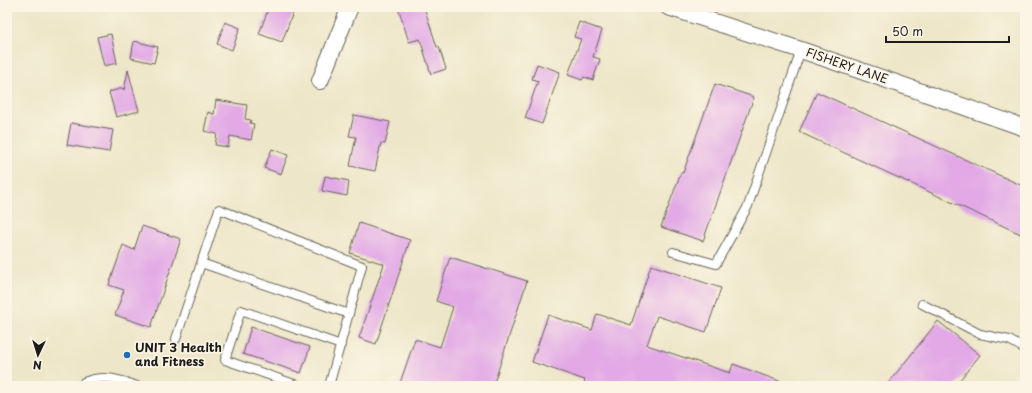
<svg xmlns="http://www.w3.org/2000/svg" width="1032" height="393" font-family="'Playpen Sans',sans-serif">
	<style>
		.building { fill: #e2a9e6 }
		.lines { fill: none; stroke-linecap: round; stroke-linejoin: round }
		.service-casing { stroke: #656358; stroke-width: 10 }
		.minor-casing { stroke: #656358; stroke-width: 18 }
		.service { stroke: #fff; stroke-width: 8 }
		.minor { stroke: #fff; stroke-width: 16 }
		.poi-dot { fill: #1f6fb2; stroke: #fcf5e5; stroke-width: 1.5 }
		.labels { text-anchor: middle; stroke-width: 3.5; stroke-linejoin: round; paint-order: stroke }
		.street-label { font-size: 12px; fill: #1c1c1c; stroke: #fcf5e5 }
		.poi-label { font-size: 12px; font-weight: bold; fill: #1c1c1c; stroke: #fcf5e5; text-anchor: start }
	</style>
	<rect width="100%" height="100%" fill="#fcf5e5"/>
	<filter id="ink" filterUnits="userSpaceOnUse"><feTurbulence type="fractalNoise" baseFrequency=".025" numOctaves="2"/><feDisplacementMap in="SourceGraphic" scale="8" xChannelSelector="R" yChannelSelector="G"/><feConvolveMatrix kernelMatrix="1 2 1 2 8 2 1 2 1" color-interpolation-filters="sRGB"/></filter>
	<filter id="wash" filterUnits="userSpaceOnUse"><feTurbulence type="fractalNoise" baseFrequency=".012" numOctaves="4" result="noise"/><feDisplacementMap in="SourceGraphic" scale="16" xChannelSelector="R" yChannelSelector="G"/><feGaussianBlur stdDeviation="0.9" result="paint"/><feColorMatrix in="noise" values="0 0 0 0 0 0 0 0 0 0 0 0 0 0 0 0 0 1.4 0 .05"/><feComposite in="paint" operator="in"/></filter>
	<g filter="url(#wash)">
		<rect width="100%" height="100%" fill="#ede6c8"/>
		<g id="blocks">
			<path class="building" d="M269,7H295L282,42L259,34Z
				M398,7H424L437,47H439L446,69L431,74L420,39L409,42Z
				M225,22L240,28L232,50L217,44Z
				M579,22L602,30L593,57L600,59L593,80L584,77L582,80L568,75L581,39L574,37Z
				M111,34L117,63L104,66L97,37Z
				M134,41L158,47L154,63L131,58Z
				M537,64L560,72L542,124L525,118L538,81L532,79Z
				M128,70L139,111L116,117L109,92L123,88L124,90Z
				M715,84L754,97L703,241L661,227L681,172L683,173Z
				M817,92L1025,187V236L799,132Z
				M216,100L247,105L245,119L251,120L250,123L254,124L251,140L230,136L228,147L215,145L217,134L204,131L208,112L214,114Z
				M354,115L390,122L385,144L381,143L375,171L350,166L356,137L349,136Z
				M71,123L113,130L109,152L67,145Z
				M272,149L288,155L281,174L264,168Z
				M325,176L349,181L347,196L322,191Z
				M359,223L410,240L376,344L359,338L384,264L350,253Z
				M142,226L181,239L151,327L115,315L124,290L109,285L123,245L134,250Z
				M450,257L527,281L493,386H399L415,339L440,347L453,307L436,301Z
				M651,265L721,288L706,332L657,316L647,345L730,373L733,364L790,385V386H583L585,380L532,362L548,315L592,330L597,314L631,325Z
				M938,321L980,355L955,386H886Z
				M251,327L310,347L301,373L243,354Z"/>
		</g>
	</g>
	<g filter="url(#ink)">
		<use href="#blocks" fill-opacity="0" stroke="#656358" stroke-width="1"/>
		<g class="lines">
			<defs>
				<path id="service" d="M673,252L716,264L748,206L801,50
					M201,263L349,314
					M922,304L980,334L1009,340L1025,349
					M176,339L219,209L362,266L329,386
					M83,386L84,382C104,374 118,379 137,386
					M300,386L225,360L241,310L341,345"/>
				<path id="minor" d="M668,7L801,50L1025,128
					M320,81L350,7"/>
			</defs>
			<use href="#service" class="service-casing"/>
			<use href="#minor" class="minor-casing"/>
			<use href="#service" class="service"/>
			<use href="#minor" class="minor"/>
		</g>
	</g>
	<circle class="poi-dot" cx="127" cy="355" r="4"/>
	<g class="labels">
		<g class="street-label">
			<text transform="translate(847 66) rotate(19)" y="4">FISHERY LANE</text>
		</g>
		<g class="poi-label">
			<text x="135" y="352">UNIT 3 Health<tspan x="135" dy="14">and Fitness</tspan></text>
		</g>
	</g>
	<rect width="1032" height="393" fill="none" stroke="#fcf5e5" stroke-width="24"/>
	<g transform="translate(38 355) rotate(184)" stroke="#fcf5e5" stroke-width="3" paint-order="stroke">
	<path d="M0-3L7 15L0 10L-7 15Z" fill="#1c1c1c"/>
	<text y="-6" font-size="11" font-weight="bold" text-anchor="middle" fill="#1c1c1c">N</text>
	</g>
	<path d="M886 36v6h123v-6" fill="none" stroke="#1c1c1c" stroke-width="2"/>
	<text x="892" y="36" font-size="12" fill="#1c1c1c" stroke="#fcf5e5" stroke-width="3" paint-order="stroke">50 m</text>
</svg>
